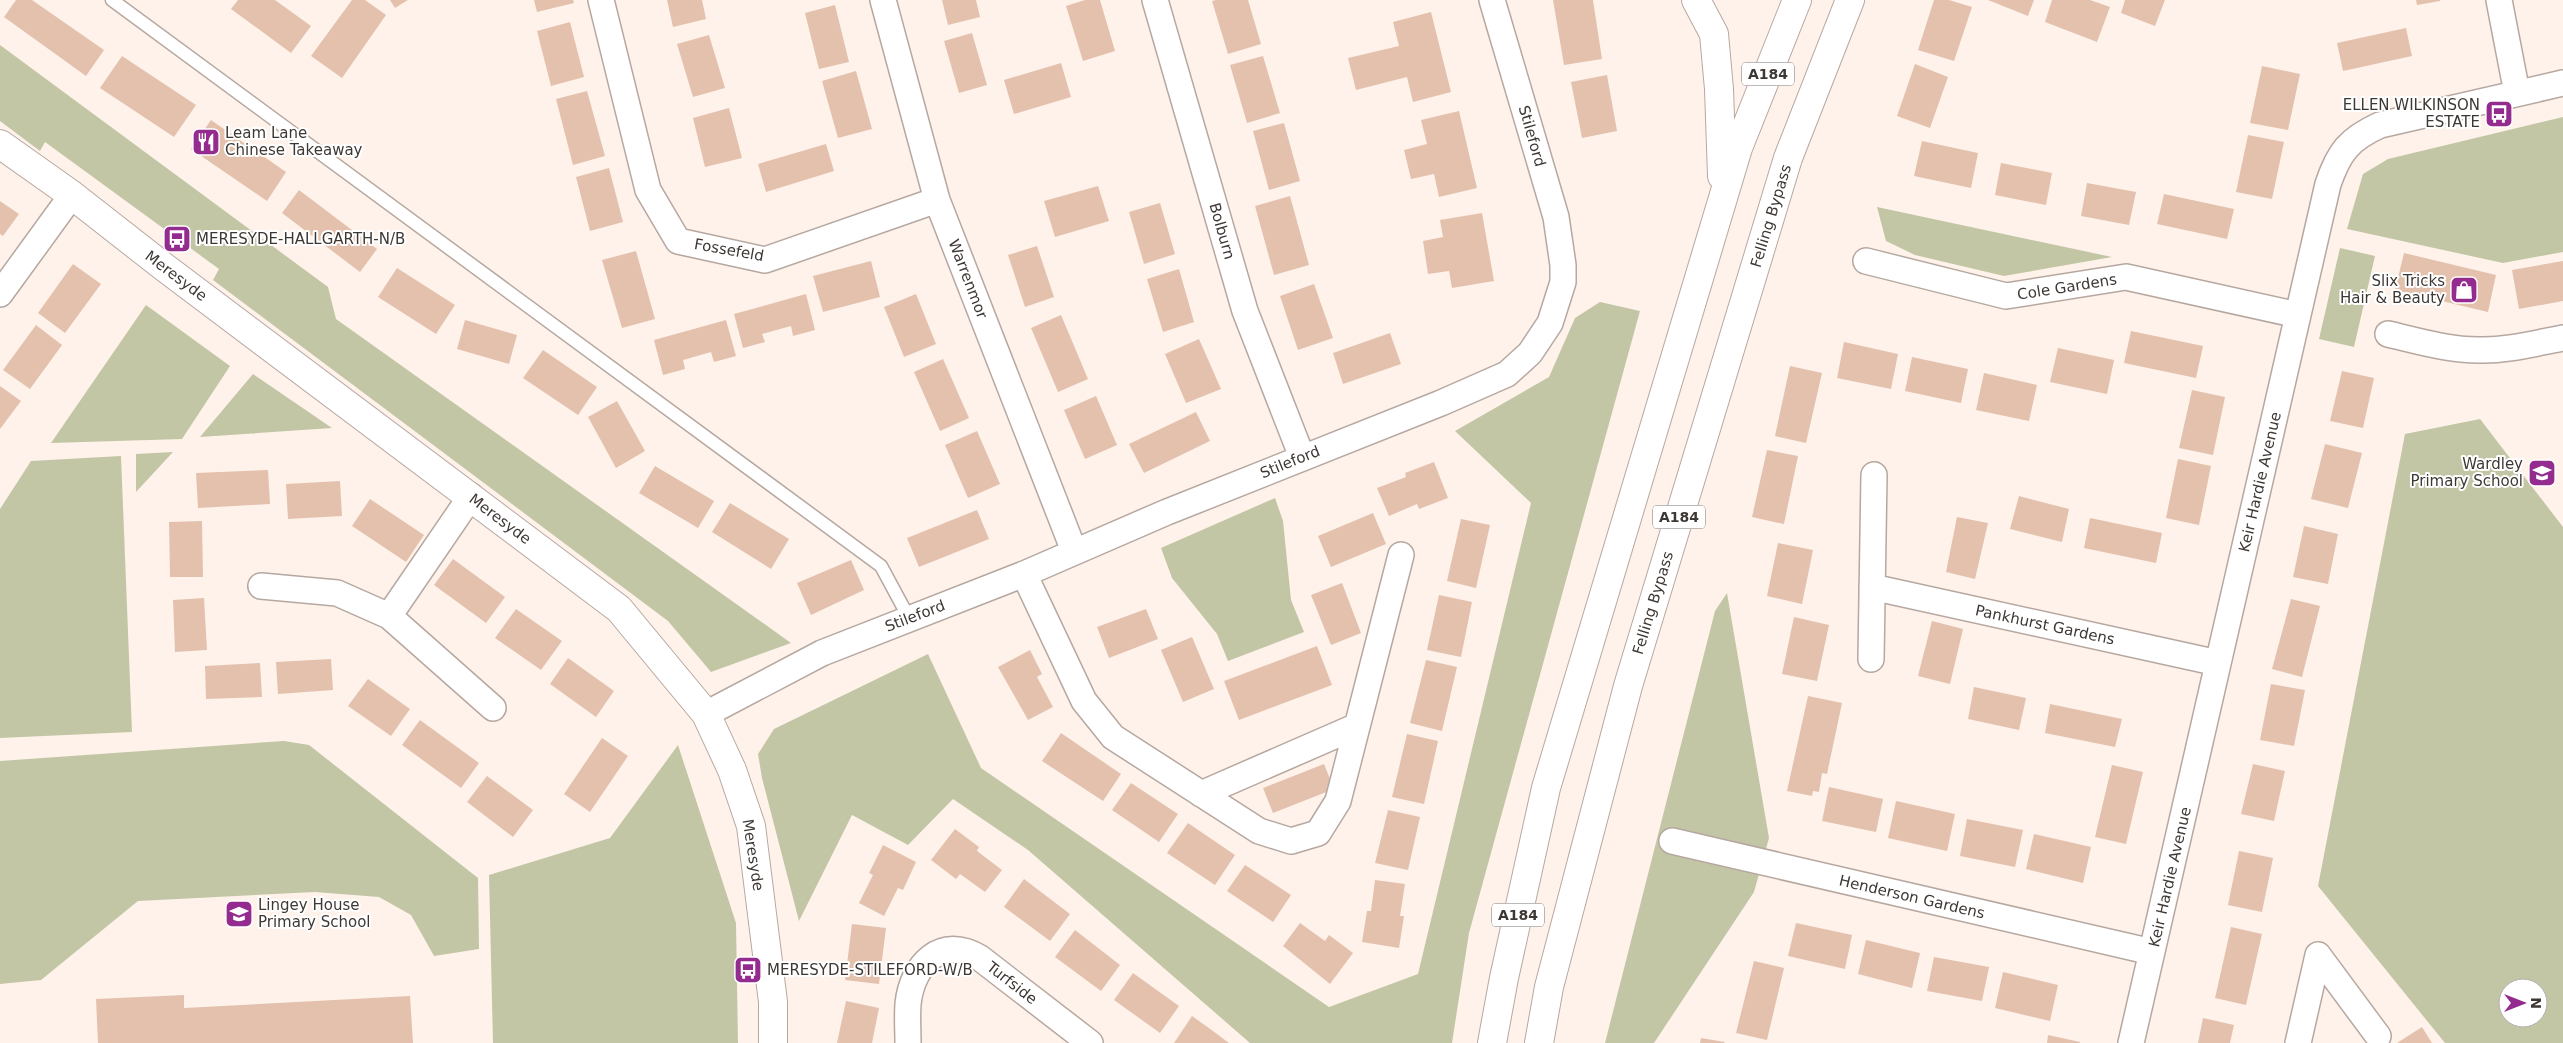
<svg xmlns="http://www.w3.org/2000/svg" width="2563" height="1043" font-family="'DejaVu Sans',sans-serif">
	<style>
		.green { fill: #c3c6a4; fill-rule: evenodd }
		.building { fill: #e4c1ad }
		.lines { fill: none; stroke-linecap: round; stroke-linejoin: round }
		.lane-casing { stroke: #b6a8a0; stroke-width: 15 }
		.street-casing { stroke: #b6a8a0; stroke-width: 28 }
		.secondary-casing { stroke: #b6a8a0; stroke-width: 30 }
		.highway-casing { stroke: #b6a8a0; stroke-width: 30 }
		.lane { stroke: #fff; stroke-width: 12 }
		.street { stroke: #fff; stroke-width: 25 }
		.secondary { stroke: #fff; stroke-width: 28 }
		.highway { stroke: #fff; stroke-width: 28 }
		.labels { text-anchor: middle; stroke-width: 4; stroke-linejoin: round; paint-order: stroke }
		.shield { fill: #fff; stroke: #787472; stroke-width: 1 }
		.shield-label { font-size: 14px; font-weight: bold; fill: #3e3835 }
		.poi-label { font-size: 15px; fill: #3e3835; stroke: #fff; text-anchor: start }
		.street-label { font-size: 15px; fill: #3e3835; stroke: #fff }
	</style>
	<rect width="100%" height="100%" fill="#fef2eb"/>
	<path class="green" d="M0,45L328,287L336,319L791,643L711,672L668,621L213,280L219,269L45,142L40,151L0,121Z
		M2563,117V252L2503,263L2347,229L2363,174L2388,159Z
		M1877,207L2112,257L2004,276L1915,255L1886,241Z
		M2340,248L2375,256L2354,347L2319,339Z
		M1600,302L1640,311L1469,933L1452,1043H1250L1028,850L953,799L908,845L852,815L799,921L762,778L758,754L774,729L928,654L981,768L1329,1007L1418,974L1531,503L1455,431L1549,377L1575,318Z
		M146,305L230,366L182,439L51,443Z
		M253,374L332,428L200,437Z
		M2480,419L2563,527V1043H2445L2318,886L2405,434ZM2508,988H2538V1018H2508Z
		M173,452L136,492V454Z
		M121,456L132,732L0,738V509L31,461Z
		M1275,498L1283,521L1291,600L1304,632L1228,661L1217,634L1172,578L1161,548Z
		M1727,593L1769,838L1754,892L1654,1043H1605L1715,611Z
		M284,741L309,745L478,878L479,949L434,956L411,915L379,897L315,892L138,901L41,980L0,984V761Z
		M678,745L736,923L738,1043H493L489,875L610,838Z"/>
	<path class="building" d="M16,0H32L104,50L86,76L4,17Z
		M238,0H275L311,26L291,53L231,9Z
		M352,0H365L386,15L342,78L311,56Z
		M390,0H408L395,8Z
		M534,0H573L574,3L537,12Z
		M667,0H702L706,19L673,27Z
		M942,0H976L980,17L948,25Z
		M1085,0H1100L1115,51L1083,61L1066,6Z
		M1216,0H1248L1261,44L1228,54L1212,1Z
		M1553,0H1593L1602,59L1564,65Z
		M1934,0H1949L1972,7L1954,61L1918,50Z
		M1988,0H2034L2028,16Z
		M2052,0H2090L2110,7L2097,42L2045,22Z
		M2125,0H2165L2155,26L2121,13Z
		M2416,0H2440V1L2417,5Z
		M835,5L849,62L819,69L805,13Z
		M1431,12L1451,92L1413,102L1407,77L1356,90L1348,58L1399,46L1393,22Z
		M570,22L584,77L551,86L537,31Z
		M2406,28L2412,56L2343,71L2337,43Z
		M972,33L987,85L959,93L944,41Z
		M709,35L725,88L693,97L677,44Z
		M122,56L196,105L174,137L100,88Z
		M1263,56L1280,113L1247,123L1230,65Z
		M1061,63L1071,97L1014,114L1004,80Z
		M1915,64L1948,77L1930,128L1897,116Z
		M2262,66L2300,74L2288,130L2250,123Z
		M856,71L872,129L838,138L822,81Z
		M1607,75L1617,131L1582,138L1571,82Z
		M587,91L605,156L573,165L556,99Z
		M729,108L742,158L705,167L693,118Z
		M1459,111L1477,188L1439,197L1434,174L1411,179L1404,150L1427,144L1421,120Z
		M211,120L286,172L267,201L191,149Z
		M1284,123L1300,181L1269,190L1253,131Z
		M2248,135L2284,142L2272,199L2236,192Z
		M1922,141L1978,153L1971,188L1914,176Z
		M826,144L834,171L766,192L758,164Z
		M2001,163L2052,173L2046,205L1995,195Z
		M609,168L623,222L590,231L576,177Z
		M2087,183L2136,192L2129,225L2081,216Z
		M1098,186L1109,221L1055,237L1044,201Z
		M299,190L377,249L360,272L282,213Z
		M2164,194L2234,209L2227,239L2157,224Z
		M1290,196L1309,265L1274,275L1255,206Z
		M0,201L19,214L3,236L0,234Z
		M1160,203L1175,254L1144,264L1129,212Z
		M1482,213L1494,281L1452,288L1449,271L1428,274L1423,241L1443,237L1440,220Z
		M1037,246L1054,297L1025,307L1008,255Z
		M636,251L655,319L622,328L602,260Z
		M2404,253L2496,275L2488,312L2395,290Z
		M871,261L880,297L823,312L813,276Z
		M2563,261V301L2519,309L2512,270Z
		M73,264L101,284L65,333L38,313Z
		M397,268L455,305L436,334L378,297Z
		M1179,269L1194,322L1163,332L1147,279Z
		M1314,284L1333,338L1298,350L1280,296Z
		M806,294L815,330L793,336L791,326L762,334L765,342L743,348L734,314Z
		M916,294L936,344L904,357L884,307Z
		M1061,315L1088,379L1058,392L1031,328Z
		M465,320L517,335L509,364L457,349Z
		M726,320L736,356L714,362L711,352L683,360L685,369L663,375L654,340Z
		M36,325L62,345L30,389L3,370Z
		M2131,331L2203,346L2196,378L2124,363Z
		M1390,333L1401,364L1343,384L1333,353Z
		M1199,339L1221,389L1186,403L1165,354Z
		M1844,342L1898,354L1891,389L1837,378Z
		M2058,348L2114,360L2107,394L2050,382Z
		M543,350L597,387L578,415L523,378Z
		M1912,357L1968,369L1961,403L1905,391Z
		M943,359L969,418L940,431L914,372Z
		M1790,366L1822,373L1806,443L1775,436Z
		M2342,371L2374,378L2363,428L2330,421Z
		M1984,373L2037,385L2029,421L1976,410Z
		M0,386L21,401L0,429Z
		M2192,390L2225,397L2213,455L2179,448Z
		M1096,396L1117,445L1085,459L1064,410Z
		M617,401L645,451L616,468L588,417Z
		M1196,412L1210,441L1144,473L1129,444Z
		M977,431L1000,484L968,498L945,445Z
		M2325,444L2362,453L2348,508L2311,499Z
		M1767,450L1798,456L1784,524L1752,517Z
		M2178,459L2211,466L2199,525L2166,518Z
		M1434,462L1448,498L1419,509L1417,504L1389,516L1377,488L1406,477L1405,473Z
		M655,466L714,501L698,528L639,493Z
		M268,470L270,504L198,508L196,473Z
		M340,481L342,516L288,519L286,484Z
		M2019,496L2069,509L2062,542L2010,529Z
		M370,499L424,535L406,562L352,526Z
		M730,503L789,539L771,569L712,532Z
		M977,510L989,539L919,567L907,538Z
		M1373,513L1386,544L1331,567L1318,536Z
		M1957,517L1988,523L1975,579L1946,572Z
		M2090,518L2162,533L2156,563L2084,548Z
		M1461,519L1490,525L1476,588L1447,581Z
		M202,521L203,577H170L169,522Z
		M2304,526L2338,534L2328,584L2293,577Z
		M1778,543L1813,550L1802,604L1767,596Z
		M453,559L505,597L486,623L434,585Z
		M851,560L864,590L811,615L797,583Z
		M1342,583L1361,633L1331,645L1311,595Z
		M1439,595L1472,602L1461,657L1427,650Z
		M204,598L207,650L175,652L173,600Z
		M2291,599L2320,606L2302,677L2272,669Z
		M516,609L562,641L541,670L495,638Z
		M1146,609L1158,639L1109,658L1097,627Z
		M1794,617L1829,625L1817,681L1782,674Z
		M1932,621L1963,629L1950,684L1918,676Z
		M1192,637L1214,689L1183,702L1161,650Z
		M1317,646L1332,685L1239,720L1224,681Z
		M1030,650L1042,674L1037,677L1053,707L1028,720L998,667Z
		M568,658L614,691L596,717L550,684Z
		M331,659L333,690L278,694L276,662Z
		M1426,660L1457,667L1442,731L1410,723Z
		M260,663L262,697L206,699L205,666Z
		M368,679L410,709L391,736L348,706Z
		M2271,684L2305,690L2294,746L2260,740Z
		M1974,687L2026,698L2019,730L1968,719Z
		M1808,696L1842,703L1827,774L1822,773L1819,792L1813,791L1812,796L1787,791Z
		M2050,704L2122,719L2115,747L2045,733Z
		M420,720L479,763L461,788L402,745Z
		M1061,733L1121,774L1103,801L1042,761Z
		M1407,734L1438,741L1424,804L1392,797Z
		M602,738L628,756L590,812L564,794Z
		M1324,764L1334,789L1273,813L1263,788Z
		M2253,764L2285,771L2274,821L2241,814Z
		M2112,765L2143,772L2126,844L2095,837Z
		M487,776L533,810L513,837L467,802Z
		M1131,783L1178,814L1159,842L1112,810Z
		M1829,787L1883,799L1876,832L1822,821Z
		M1896,801L1955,814L1947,851L1888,838Z
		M1388,810L1420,817L1408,870L1375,863Z
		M1967,819L2023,830L2015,867L1960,856Z
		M1188,823L1235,855L1215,885L1167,853Z
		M955,829L979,847L977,851L1002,870L985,892L960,874L956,879L931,860Z
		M2034,834L2091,847L2083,883L2026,869Z
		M883,845L916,862L903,890L898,888L884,916L859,903L873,875L869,873Z
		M2239,851L2273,858L2262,912L2228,905Z
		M1245,865L1291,895L1273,922L1227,891Z
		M1024,879L1070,914L1050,941L1004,907Z
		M1375,880L1405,884L1400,916H1404L1399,948L1362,942L1367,911H1371Z
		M1300,923L1325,941L1329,935L1353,953L1330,984L1283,946Z
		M1796,923L1852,935L1845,969L1788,956Z
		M852,924L886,928L879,984L845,980Z
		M2231,927L2262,934L2246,1005L2215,998Z
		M1075,930L1120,965L1101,991L1055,957Z
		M1866,940L1920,953L1912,988L1858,974Z
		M1934,957L1989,967L1982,1001L1927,991Z
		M1754,961L1784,968L1767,1040L1736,1033Z
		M2003,972L2058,985L2050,1021L1995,1008Z
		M1133,973L1179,1006L1160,1033L1114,1000Z
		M184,995V1008L410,996L413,1043H98L96,999Z
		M846,1001L879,1008L872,1043H837Z
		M1192,1016L1213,1031L1229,1043H1174Z
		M2203,1018L2234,1025L2230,1043H2198Z
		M2422,1027L2432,1043H2397Z
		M2048,1035L2080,1042V1043H2047Z
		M1701,1038L1725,1042L1724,1043H1700Z"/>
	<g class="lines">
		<defs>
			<path id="lane" d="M112,0L881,566L909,618"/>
			<path id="street" d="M601,0L648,190L678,241L765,260L937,200
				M883,0L937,200L1074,551
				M1155,0L1245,311L1302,457
				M2499,0L2517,93
				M1866,261L2006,296L2126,277L2298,315
				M0,294L72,195
				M2388,334C2418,341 2448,350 2479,350C2507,351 2535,343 2563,338
				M1024,574L1084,701L1113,737L1259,831L1291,841L1318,833L1338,801L1401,555
				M261,586L337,593L389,616L493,708
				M1872,587L2218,663
				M389,616L471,496
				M1871,659L1874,475
				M706,714L822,653L1024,574L1167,512L1441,403L1507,374L1530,353L1550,323L1563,282V265L1556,217L1492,0
				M1201,794L1357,726
				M1672,841L2152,952
				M2318,955L2378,1036
				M908,1043C908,1030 907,1017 908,1004C912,965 941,934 980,958L1090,1043
				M2131,1043L2328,184C2339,152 2349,139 2380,125L2563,83
				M2298,1043L2318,955"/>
			<path id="secondary" d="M0,144L72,195L164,267L619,609L706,714L732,770L751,826L773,1002V1043"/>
			<path id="highway" d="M1696,0L1714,34L1719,89L1722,176
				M1492,1043L1504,978L1546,788L1738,148L1797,0
				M1539,1043L1549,987L1628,686L1788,158L1850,0"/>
		</defs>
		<use href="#lane" class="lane-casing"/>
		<use href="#street" class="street-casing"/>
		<use href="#secondary" class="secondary-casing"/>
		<use href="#highway" class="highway-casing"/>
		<use href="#lane" class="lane"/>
		<use href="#street" class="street"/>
		<use href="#secondary" class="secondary"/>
		<use href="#highway" class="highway"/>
	</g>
	<defs>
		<symbol id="bus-square" viewBox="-11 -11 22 22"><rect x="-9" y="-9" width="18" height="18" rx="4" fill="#942b8f" stroke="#fff"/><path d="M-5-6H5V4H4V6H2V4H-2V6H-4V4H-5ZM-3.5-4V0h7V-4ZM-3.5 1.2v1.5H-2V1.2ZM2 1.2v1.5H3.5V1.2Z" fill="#fff"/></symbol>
		<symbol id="restaurant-square" viewBox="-11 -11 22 22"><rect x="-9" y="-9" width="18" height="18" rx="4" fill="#942b8f" stroke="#fff"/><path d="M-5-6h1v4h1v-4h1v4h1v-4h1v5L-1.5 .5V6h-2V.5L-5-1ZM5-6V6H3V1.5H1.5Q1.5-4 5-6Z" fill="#fff"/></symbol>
		<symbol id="shop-square" viewBox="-11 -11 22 22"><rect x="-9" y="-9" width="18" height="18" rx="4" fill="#942b8f" stroke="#fff"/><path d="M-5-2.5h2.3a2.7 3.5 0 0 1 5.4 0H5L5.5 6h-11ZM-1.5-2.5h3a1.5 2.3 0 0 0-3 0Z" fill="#fff"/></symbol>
		<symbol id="school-square" viewBox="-11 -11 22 22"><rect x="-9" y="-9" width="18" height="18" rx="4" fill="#942b8f" stroke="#fff"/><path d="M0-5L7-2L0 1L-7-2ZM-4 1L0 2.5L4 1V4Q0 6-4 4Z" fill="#fff"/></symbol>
	</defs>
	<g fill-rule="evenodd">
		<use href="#bus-square" x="2483" y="98" width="32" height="32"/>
		<use href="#restaurant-square" x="190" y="126" width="32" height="32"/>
		<use href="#bus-square" x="161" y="223" width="32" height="32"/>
		<use href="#shop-square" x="2448" y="274" width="32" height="32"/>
		<use href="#school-square" x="2526" y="457" width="32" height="32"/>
		<use href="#school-square" x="223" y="898" width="32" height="32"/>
		<use href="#bus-square" x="732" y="954" width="32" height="32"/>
	</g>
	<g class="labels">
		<g class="shield">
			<rect x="1742" y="62.5" width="52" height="23" rx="4"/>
			<rect x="1653" y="505.5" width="52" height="23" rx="4"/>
			<rect x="1492" y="903.5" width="52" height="23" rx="4"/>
		</g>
		<g class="shield-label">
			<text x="1768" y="79">A184</text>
			<text x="1679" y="522">A184</text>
			<text x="1518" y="920">A184</text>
		</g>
		<g class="poi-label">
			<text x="2480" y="110" text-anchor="end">ELLEN WILKINSON<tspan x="2480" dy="17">ESTATE</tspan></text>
			<text x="225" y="138">Leam Lane<tspan x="225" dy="17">Chinese Takeaway</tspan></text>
			<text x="196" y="244">MERESYDE-HALLGARTH-N/B</text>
			<text x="2445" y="286" text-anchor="end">Slix Tricks<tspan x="2445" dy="17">Hair &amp; Beauty</tspan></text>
			<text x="2523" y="469" text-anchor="end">Wardley<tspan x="2523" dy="17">Primary School</tspan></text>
			<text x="258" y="910">Lingey House<tspan x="258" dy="17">Primary School</tspan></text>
			<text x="767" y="975">MERESYDE-STILEFORD-W/B</text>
		</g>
		<g class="street-label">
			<text transform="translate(1532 136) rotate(74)" y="5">Stileford</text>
			<text transform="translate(1771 216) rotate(-73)" y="5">Felling Bypass</text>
			<text transform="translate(1222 231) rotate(74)" y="5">Bolburn</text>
			<text transform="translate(729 250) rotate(10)" y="5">Fossefeld</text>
			<text transform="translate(176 276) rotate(37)" y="5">Meresyde</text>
			<text transform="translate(968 279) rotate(69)" y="5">Warrenmor</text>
			<text transform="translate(2067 287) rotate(-9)" y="5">Cole Gardens</text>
			<text transform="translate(1290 462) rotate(-22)" y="5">Stileford</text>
			<text transform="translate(2260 482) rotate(-77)" y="5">Keir Hardie Avenue</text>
			<text transform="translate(500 519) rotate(37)" y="5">Meresyde</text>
			<text transform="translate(1653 603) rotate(-73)" y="5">Felling Bypass</text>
			<text transform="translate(915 616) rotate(-21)" y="5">Stileford</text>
			<text transform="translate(2045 625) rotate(12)" y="5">Pankhurst Gardens</text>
			<text transform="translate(753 855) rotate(81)" y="5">Meresyde</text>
			<text transform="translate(2170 877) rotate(-77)" y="5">Keir Hardie Avenue</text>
			<text transform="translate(1912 897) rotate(13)" y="5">Henderson Gardens</text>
			<text transform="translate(1012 983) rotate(38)" y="5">Turfside</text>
		</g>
	</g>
	<g transform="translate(2523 1003) rotate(90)"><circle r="24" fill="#ffffff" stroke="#b2afae"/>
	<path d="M0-4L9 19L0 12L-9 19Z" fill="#942b8f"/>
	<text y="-8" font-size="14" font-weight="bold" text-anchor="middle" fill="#3e3835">N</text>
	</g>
</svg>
